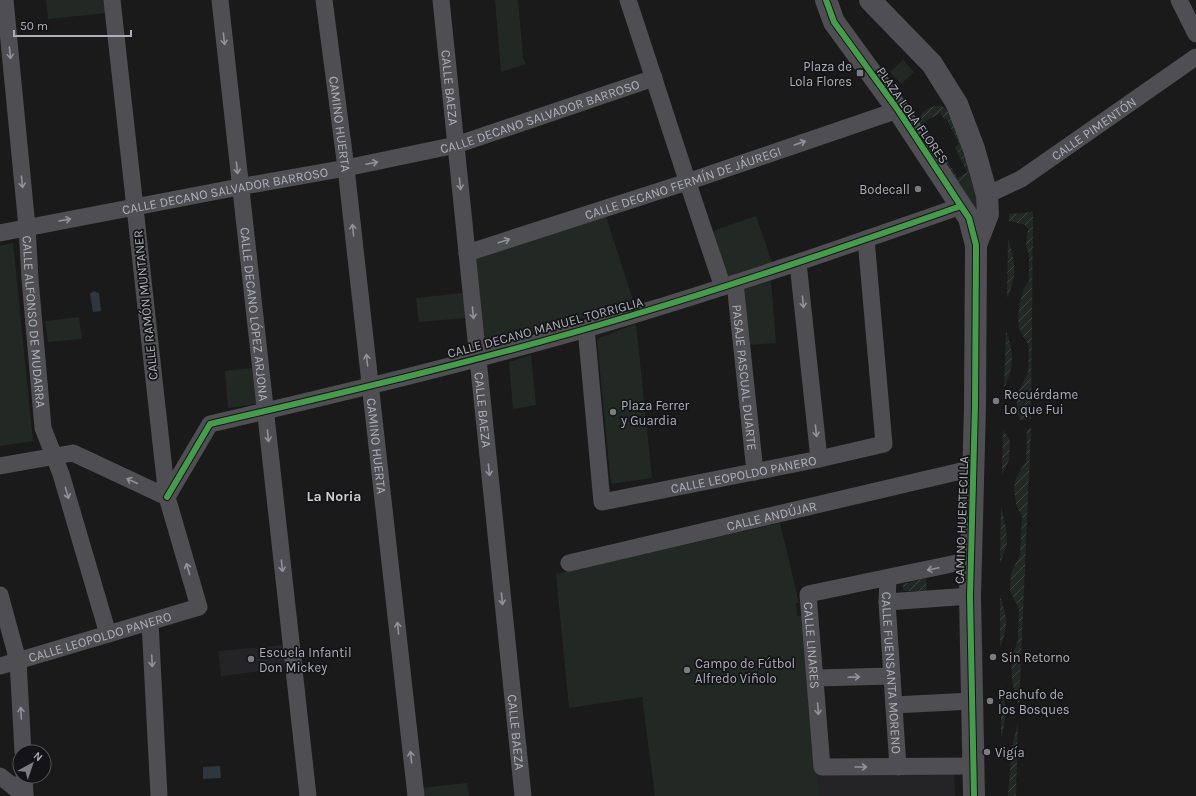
<svg xmlns="http://www.w3.org/2000/svg" width="1196" height="796" font-family="Karla,sans-serif">
	<style>
		.built { fill: #242426 }
		.green { fill: #222924 }
		.garden { fill: url(#garden-furrows); fill-rule: evenodd }
		.water { fill: #30363d }
		.lines { fill: none; stroke-linecap: round; stroke-linejoin: round }
		.minor { stroke: #4f4f53; stroke-width: 17 }
		.tertiary { stroke: #4f4f53; stroke-width: 22 }
		.cycleway-casing { stroke: #141416; stroke-width: 8 }
		.cycleway { stroke: #469c4c; stroke-width: 6 }
		.oneway { stroke: #91939b }
		.poi-dot { fill: #7a7c82; stroke: #141416; stroke-width: 1.5 }
		.labels { text-anchor: middle; stroke-width: 3.5; stroke-linejoin: round; paint-order: stroke }
		.poi-label { font-size: 13px; fill: #adb0ba; stroke: #141416; text-anchor: start }
		.street-label { font-size: 13px; fill: #adb0ba; stroke: #141416 }
		.neighbourhood-label { font-size: 14px; font-weight: bold; fill: #cdcfd6; stroke: #141416 }
	</style>
	<defs>
		<pattern id="garden-furrows" width="10" height="10" patternUnits="userSpaceOnUse"><rect width="10" height="10" fill="#222924"/><path d="M-1 1l2-2M0 10L10 0M9 11l2-2" fill="none" stroke="#3f4642"/></pattern>
	</defs>
	<rect width="100%" height="100%" fill="#1a1a1a"/>
	<path class="built" d="M283,645L285,668L221,676L218,651Z
		M954,771L955,796H820L818,775Z"/>
	<path class="green" d="M46,0H105L106,13L48,19Z
		M495,0H518L523,58L526,64L501,72Z
		M903,60L914,72L901,84L890,72Z
		M970,177L973,186L976,185L979,218L957,184Z
		M756,216L772,262L727,277L713,231Z
		M606,217L634,303L484,348L474,259Z
		M13,243L33,441L0,446V246Z
		M771,281L776,343L749,345L744,289Z
		M463,293L466,318L419,322L416,298Z
		M79,317L82,339L48,342L45,321Z
		M636,324L652,478L611,484L597,341L599,338Z
		M531,355L536,405L513,409L509,362Z
		M252,368L256,404L228,408L225,371Z
		M780,523L799,603H796L797,616L805,615L820,796H655L642,697L569,708L556,574Z
		M467,783L469,796H422L420,788Z"/>
	<path class="garden" d="M935,106H941L952,112L956,123L970,177L957,184L917,125C919,114 924,109 935,106ZM940,113L944,119L946,118L959,144L955,147L967,172L958,178L923,123Z
		M1033,212L1031,419L1020,420L1017,411V395L1028,372L1029,346L1019,329L1018,317L1020,302L1024,288L1029,281V254L1026,245L1028,228L1025,225L1009,221V214Z
		M1008,240C1016,262 1017,277 1007,298Z
		M1006,331C1014,354 1015,365 1004,388Z
		M1031,427L1019,706L1012,682L1011,658L1018,641L1019,609L1010,591L1011,573L1020,555L1022,517L1016,504L1014,487L1017,476L1026,461L1027,430Z
		M1003,430L1010,441L1009,460L1002,475Z
		M1001,507L1006,527L1007,544L1000,564Z
		M926,578L927,591H903V584Z
		M1000,595C1007,617 1009,625 1000,647Z
		M1001,685C1007,706 1007,717 1001,738Z
		M1018,723L1016,796H1008L1012,746Z"/>
	<path class="water" d="M94,291L99,293L101,311L93,312L90,294Z
		M220,766L221,778L203,779V767Z"/>
	<g class="lines">
		<g class="minor">
			<path id="s1" d="M5,0L27,227L30,279L43,428L61,474L108,634"/>
			<path id="s2" d="M220,0L308,796"/>
			<path id="s3" d="M324,0L346,168L416,796"/>
			<path id="s4" d="M441,0L523,796"/>
			<path d="M628,0C660,96 690,192 723,287"/>
			<path d="M1179,0L1196,34"/>
			<path id="s5" d="M987,195L1021,179L1196,57"/>
			<path id="s6" d="M0,233L239,187L346,168L456,145L654,78"/>
			<path id="s7" d="M467,253L687,182L898,110"/>
			<path d="M798,263L819,459"/>
			<path id="s8" d="M735,283L755,472"/>
			<path id="s9" d="M586,328L602,502L819,459L884,444L866,239"/>
			<path d="M0,466L73,453L167,497"/>
			<path d="M167,497L210,424C351,391 494,357 633,315C744,282 852,244 961,206"/>
			<path id="s10" d="M971,560L808,594L822,767L974,766"/>
			<path id="s11" d="M569,563L974,468"/>
			<path id="s12" d="M888,578L887,602L898,767"/>
			<path d="M0,595L18,661L23,752"/>
			<path d="M887,602L970,596"/>
			<path d="M150,622L159,796"/>
			<path id="s13" d="M0,666L199,607L167,497L112,0"/>
			<path d="M816,678L892,676"/>
			<path d="M894,705L972,701"/>
			<path d="M0,776L25,796"/>
			<path d="M24,776L25,796"/>
		</g>
		<path class="tertiary" d="M826,0L834,22L898,110L961,206L969,218L976,245L975,406L970,596L974,796
			M870,0L932,64L957,104L974,149L987,195L988,214L976,245"/>
		<defs>
			<path id="cycleway" d="M826,0L834,22L898,110L961,206L969,218L976,245L975,406L970,596L974,796
				M167,497L210,424C351,391 494,357 633,315C744,282 852,244 961,206"/>
		</defs>
		<use href="#cycleway" class="cycleway-casing"/>
		<use href="#cycleway" class="cycleway"/>
	</g>
	<defs><path id="oneway-shaft" d="M-6 0H5M1.5-3L5.5 0L1.5 3" fill="none" stroke-width="1.6" stroke-linecap="round" stroke-linejoin="round"/></defs>
	<g class="oneway">
		<use href="#oneway-shaft" transform="translate(224 39) rotate(84)"/>
		<use href="#oneway-shaft" transform="translate(10 53) rotate(84)"/>
		<use href="#oneway-shaft" transform="translate(800 143) rotate(-19)"/>
		<use href="#oneway-shaft" transform="translate(372 163) rotate(-12)"/>
		<use href="#oneway-shaft" transform="translate(237 168) rotate(84)"/>
		<use href="#oneway-shaft" transform="translate(22 182) rotate(84)"/>
		<use href="#oneway-shaft" transform="translate(460 184) rotate(84)"/>
		<use href="#oneway-shaft" transform="translate(65 220) rotate(-10)"/>
		<use href="#oneway-shaft" transform="translate(353 230) rotate(-96)"/>
		<use href="#oneway-shaft" transform="translate(504 241) rotate(-18)"/>
		<use href="#oneway-shaft" transform="translate(803 302) rotate(84)"/>
		<use href="#oneway-shaft" transform="translate(473 313) rotate(84)"/>
		<use href="#oneway-shaft" transform="translate(367 360) rotate(-96)"/>
		<use href="#oneway-shaft" transform="translate(816 431) rotate(84)"/>
		<use href="#oneway-shaft" transform="translate(268 436) rotate(84)"/>
		<use href="#oneway-shaft" transform="translate(489 470) rotate(84)"/>
		<use href="#oneway-shaft" transform="translate(132 481) rotate(-155)"/>
		<use href="#oneway-shaft" transform="translate(67 493) rotate(74)"/>
		<use href="#oneway-shaft" transform="translate(282 566) rotate(84)"/>
		<use href="#oneway-shaft" transform="translate(188 569) rotate(-106)"/>
		<use href="#oneway-shaft" transform="translate(933 569) rotate(168)"/>
		<use href="#oneway-shaft" transform="translate(502 599) rotate(84)"/>
		<use href="#oneway-shaft" transform="translate(398 628) rotate(-96)"/>
		<use href="#oneway-shaft" transform="translate(152 661) rotate(87)"/>
		<use href="#oneway-shaft" transform="translate(854 677) rotate(-2)"/>
		<use href="#oneway-shaft" transform="translate(818 709) rotate(86)"/>
		<use href="#oneway-shaft" transform="translate(21 713) rotate(-93)"/>
		<use href="#oneway-shaft" transform="translate(411 757) rotate(-96)"/>
		<use href="#oneway-shaft" transform="translate(861 767)"/>
	</g>
	<g class="poi-dot">
		<rect x="856" y="69" width="8" height="8" rx="2"/>
		<circle cx="918" cy="189" r="4"/>
		<circle cx="996" cy="401" r="4"/>
		<circle cx="613" cy="412" r="4"/>
		<circle cx="993" cy="657" r="4"/>
		<circle cx="251" cy="659" r="4"/>
		<circle cx="687" cy="670" r="4"/>
		<circle cx="990" cy="701" r="4"/>
		<circle cx="987" cy="752" r="4"/>
	</g>
	<g class="labels">
		<g class="poi-label">
			<text x="852" y="71" text-anchor="end">Plaza de<tspan x="852" dy="15">Lola Flores</tspan></text>
			<text x="910" y="194" text-anchor="end">Bodecall</text>
			<text x="1004" y="399">Recuérdame<tspan x="1004" dy="15">Lo que Fui</tspan></text>
			<text x="621" y="410">Plaza Ferrer<tspan x="621" dy="15">y Guardia</tspan></text>
			<text x="259" y="657">Escuela Infantil<tspan x="259" dy="15">Don Mickey</tspan></text>
			<text x="1001" y="662">Sin Retorno</text>
			<text x="695" y="668">Campo de Fútbol<tspan x="695" dy="15">Alfredo Viñolo</tspan></text>
			<text x="998" y="699">Pachufo de<tspan x="998" dy="15">los Bosques</tspan></text>
			<text x="995" y="757">Vigía</text>
		</g>
		<g class="street-label">
			<text dy="5" stroke="none"><textPath href="#s4" startOffset="88">CALLE BAEZA</textPath></text>
			<text dy="5" stroke="none"><textPath href="#s6" startOffset="553">CALLE DECANO SALVADOR BARROSO</textPath></text>
			<text transform="translate(913 115) rotate(55)" y="5">PLAZA LOLA FLORES</text>
			<text dy="5" stroke="none"><textPath href="#s3" startOffset="125">CAMINO HUERTA</textPath></text>
			<text dy="5" stroke="none"><textPath href="#s5" startOffset="126">CALLE PIMENTÓN</textPath></text>
			<text dy="5" stroke="none"><textPath href="#s7" startOffset="227">CALLE DECANO FERMÍN DE JÁUREGI</textPath></text>
			<text dy="5" stroke="none"><textPath href="#s6" startOffset="229">CALLE DECANO SALVADOR BARROSO</textPath></text>
			<text transform="translate(145 305) rotate(-96)" y="5">CALLE RAMÓN MUNTANER</text>
			<text dy="5" stroke="none"><textPath href="#s2" startOffset="316">CALLE DECANO LÓPEZ ARJONA</textPath></text>
			<text dy="5" stroke="none"><textPath href="#s1" startOffset="323">CALLE ALFONSO DE MUDARRA</textPath></text>
			<text transform="translate(545 327) rotate(-15)" y="5">CALLE DECANO MANUEL TORRIGLIA</text>
			<text dy="5" stroke="none"><textPath href="#s8" startOffset="95">PASAJE PASCUAL DUARTE</textPath></text>
			<text dy="5" stroke="none"><textPath href="#s4" startOffset="412">CALLE BAEZA</textPath></text>
			<text dy="5" stroke="none"><textPath href="#s3" startOffset="449">CAMINO HUERTA</textPath></text>
			<text dy="5" stroke="none"><textPath href="#s9" startOffset="319">CALLE LEOPOLDO PANERO</textPath></text>
			<text dy="5" stroke="none"><textPath href="#s11" startOffset="208">CALLE ANDÚJAR</textPath></text>
			<text transform="translate(961 520) rotate(-88)" y="5">CAMINO HUERTECILLA</text>
			<text dy="5" stroke="none"><textPath href="#s13" startOffset="104">CALLE LEOPOLDO PANERO</textPath></text>
			<text dy="5" stroke="none"><textPath href="#s10" startOffset="218">CALLE LINARES</textPath></text>
			<text dy="5" stroke="none"><textPath href="#s12" startOffset="95">CALLE FUENSANTA MORENO</textPath></text>
			<text dy="5" stroke="none"><textPath href="#s4" startOffset="736">CALLE BAEZA</textPath></text>
		</g>
		<g class="neighbourhood-label">
			<text x="334" y="501">La Noria</text>
		</g>
	</g>
	<g transform="translate(32 764) rotate(40)"><circle r="19" fill="#141416" stroke="#515258"/>
	<path d="M0-3L7 15L0 10L-7 15Z" fill="#7a7c82"/>
	<text y="-6" font-size="11" font-weight="bold" text-anchor="middle" fill="#adb0ba">N</text>
	</g>
	<path d="M14 30v6h117v-6" fill="none" stroke="#adb0ba" stroke-width="2"/>
	<text x="20" y="30" font-size="12" fill="#adb0ba" stroke="#141416" stroke-width="3" paint-order="stroke">50 m</text>
</svg>
